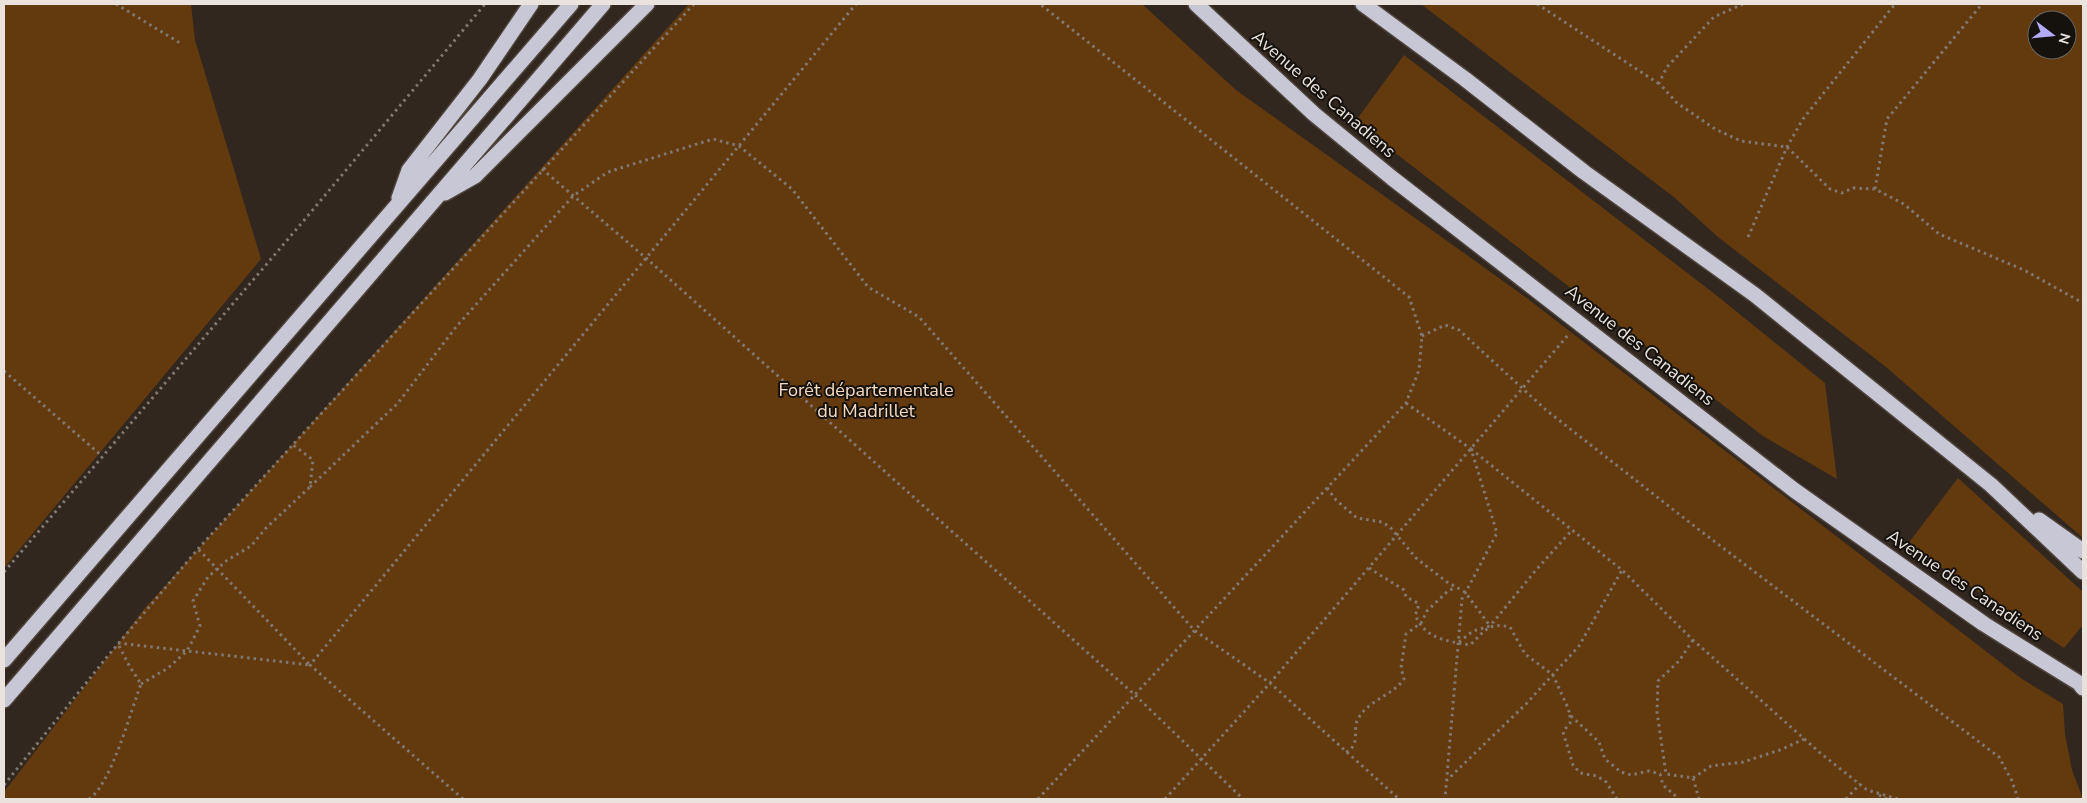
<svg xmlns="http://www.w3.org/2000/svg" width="2087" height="803" font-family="'Nunito Sans',sans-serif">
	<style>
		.green { fill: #633a0e; fill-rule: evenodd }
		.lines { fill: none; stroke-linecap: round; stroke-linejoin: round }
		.highway-casing { stroke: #4f453d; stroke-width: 18 }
		.path { stroke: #817870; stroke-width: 3; stroke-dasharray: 2.5 4; stroke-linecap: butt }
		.highway { stroke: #c7c7d6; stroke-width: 15 }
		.labels { text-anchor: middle; stroke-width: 4; stroke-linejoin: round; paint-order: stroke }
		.street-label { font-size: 18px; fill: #eae3dd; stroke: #15110d }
		.park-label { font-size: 18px; fill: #f5d9c1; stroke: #15110d }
	</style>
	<rect width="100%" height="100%" fill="#31271e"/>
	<path class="green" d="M4,4H191L195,40L261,259L4,568Z
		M689,4H1142L1236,90L1524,296L2022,679L2063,704L2065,734L2072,770L2083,799H4V792L145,608Z
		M1421,4H2083V538L1886,367L1718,237L1675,198ZM2037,20H2067V50H2037Z
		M1404,55L1716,295L1825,383L1837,479L1763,436L1355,122Z
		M1958,478L2083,592V625L2064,648L1907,545Z"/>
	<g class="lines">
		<defs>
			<path id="highway" d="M1196,4L1314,114L1392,178L1794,490L1984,624L2079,683L2083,688
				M1363,4L1465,79L1584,172L1755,295L1991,485L2083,572
				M445,193L475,176L647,4
				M399,198L409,170L480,79L531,4
				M2039,520L2083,551
				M4,660L571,4
				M4,700L603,4"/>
		</defs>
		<use href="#highway" class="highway-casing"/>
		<path class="path" d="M116,4L180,43
			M1537,4L1661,85
			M1743,4L1714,17L1667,67L1659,83L1677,103L1715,129L1741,141L1787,147L1830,189L1842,193L1853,188L1875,189L1904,204L1939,234L2024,270L2083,303
			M542,169L646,258L1135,695L1243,799
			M1875,189L1887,119L1982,4
			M1748,237L1787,147L1803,119L1895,4
			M1422,336L1445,325L1459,330L1546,410L1698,529L1999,757L2012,781L2018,799
			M4,371L102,456
			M1406,403L1471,449L1497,533L1462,599L1445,799
			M1471,449L1622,570L1693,640L1819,752L1867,790L1898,799
			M310,487L398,403L456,327L573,196L608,172L713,139L739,146L792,189L868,287L919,317L1194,630L1270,683L1399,799
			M1327,488L1336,500L1357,518L1382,522L1390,527L1416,558L1447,582L1465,592L1490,626
			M1369,568L1404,590L1406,597L1418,603V611L1415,614C1424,639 1447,641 1470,645C1485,631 1488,622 1510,627L1525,654L1553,675L1568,708L1570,715L1599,742L1605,759L1621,772L1631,775L1649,771L1660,774L1663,785L1679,799
			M4,572L306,218L485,4
			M1693,640L1679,661L1658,681L1657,712L1666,774L1693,778L1699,799
			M1459,642L1473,631L1490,626L1536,570L1572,530
			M118,643L310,665L198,549
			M141,684L168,668L187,651L200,626L193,601L208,577L226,561L251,546L266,528L310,487L313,460L292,444
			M1570,715V723L1563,732L1573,765L1580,773L1597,776L1606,782L1617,799
			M1346,752C1362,744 1351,729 1359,717C1371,699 1393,695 1404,679L1401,668L1406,634L1421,623L1427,611L1449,590L1456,588
			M1693,778L1711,766L1743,762L1780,750L1804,739
			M1446,781L1526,704L1579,646L1622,570
			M4,785L107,657L198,549L694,4
			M1879,795L1887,799
			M89,799C111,785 131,710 141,684L130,667L118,644
			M463,799L310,665L856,4
			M1038,799L1406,403L1419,370L1422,336L1409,297L1040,4
			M1165,799L1270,683L1569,334
			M1846,799L1860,784"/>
		<use href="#highway" class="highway"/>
	</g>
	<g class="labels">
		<g class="street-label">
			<text transform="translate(1324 94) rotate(41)" y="6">Avenue des Canadiens</text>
			<text transform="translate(1640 345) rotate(38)" y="6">Avenue des Canadiens</text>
			<text transform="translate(1965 585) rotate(34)" y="6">Avenue des Canadiens</text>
		</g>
		<g class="park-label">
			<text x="866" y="396">Forêt départementale<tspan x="866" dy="21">du Madrillet</tspan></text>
		</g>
	</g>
	<rect width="2087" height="803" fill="none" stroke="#eae3dd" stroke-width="10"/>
	<g transform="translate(2052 35) rotate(106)"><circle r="24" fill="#15110d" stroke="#6a6560"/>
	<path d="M0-4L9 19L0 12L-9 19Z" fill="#b4acf9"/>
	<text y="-8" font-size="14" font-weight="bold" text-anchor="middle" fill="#eae3dd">N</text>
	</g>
</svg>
